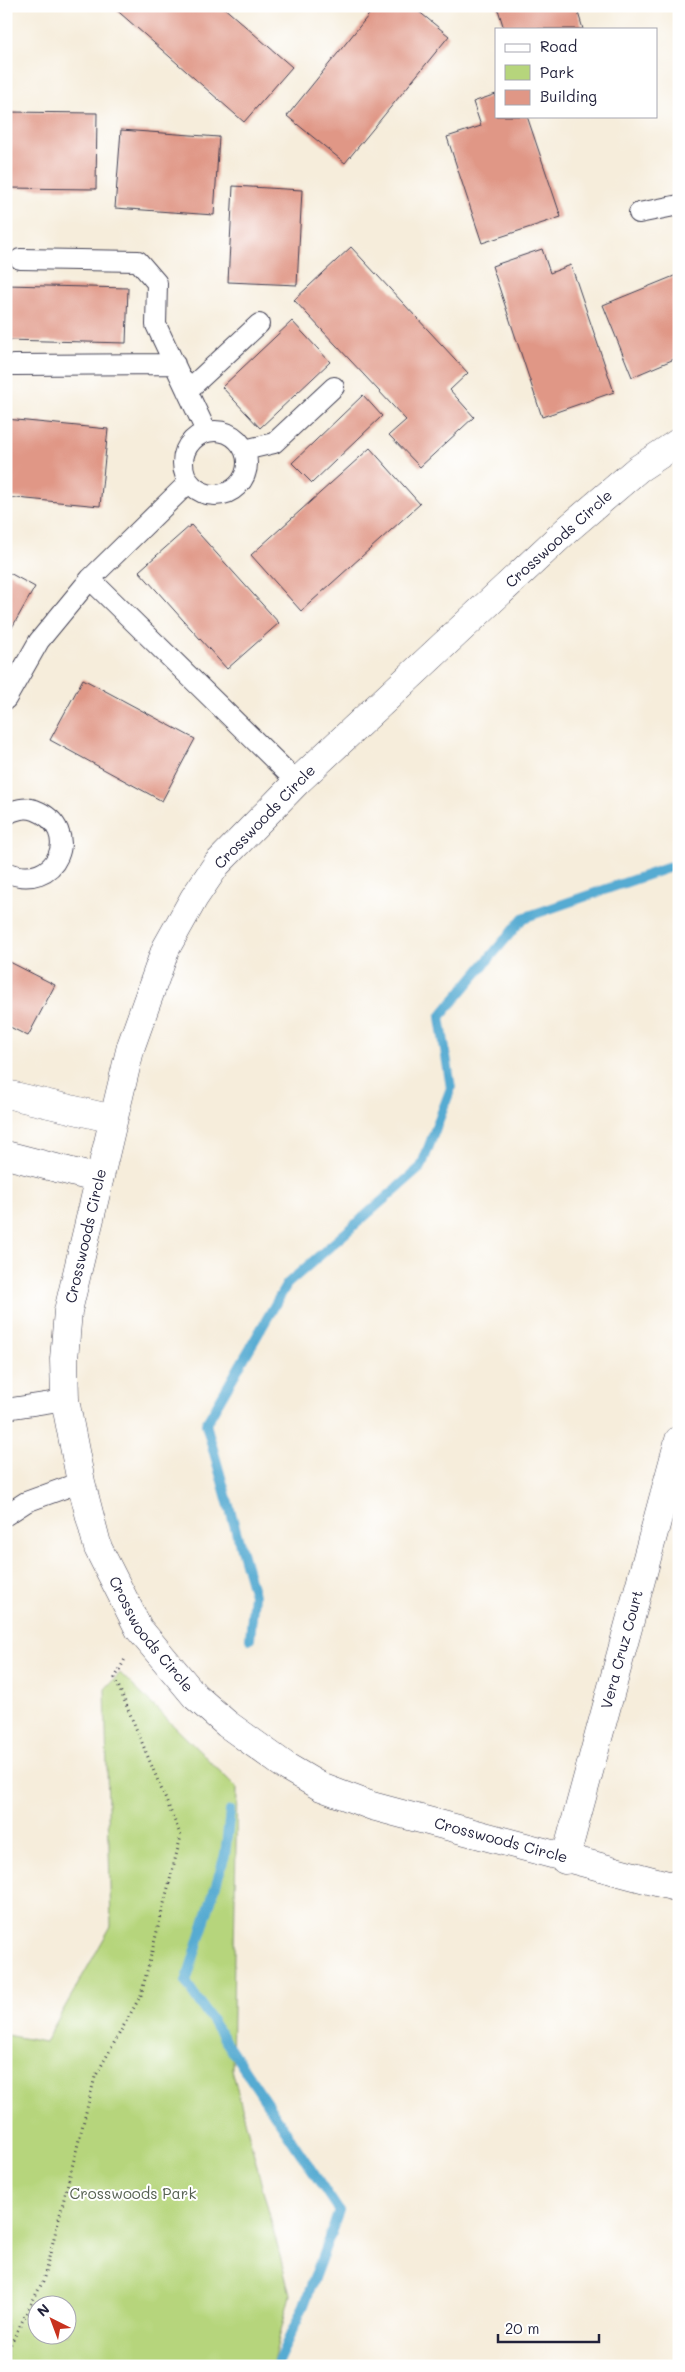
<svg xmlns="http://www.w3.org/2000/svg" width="685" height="2372" font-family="Mali,sans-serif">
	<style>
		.park { fill: #b6d57c; stroke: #6c7c5c; fill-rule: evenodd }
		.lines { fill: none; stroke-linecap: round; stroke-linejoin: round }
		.stream { stroke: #56abd2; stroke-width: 10 }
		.building { fill: #e09786 }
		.service-casing { stroke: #424053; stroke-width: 22 }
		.minor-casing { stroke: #424053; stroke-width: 29 }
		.path { stroke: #424053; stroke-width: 3; stroke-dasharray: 1 4; stroke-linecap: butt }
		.service { stroke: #fff; stroke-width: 20 }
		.minor { stroke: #fff; stroke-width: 28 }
		.labels { text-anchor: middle; stroke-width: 4; stroke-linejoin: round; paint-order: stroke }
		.street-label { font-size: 15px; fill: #22223b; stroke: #fff }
		.park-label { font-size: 15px; fill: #566152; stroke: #fff }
	</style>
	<rect width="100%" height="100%" fill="#fff"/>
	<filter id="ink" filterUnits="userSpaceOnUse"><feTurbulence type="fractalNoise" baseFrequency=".02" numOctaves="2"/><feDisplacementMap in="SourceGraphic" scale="10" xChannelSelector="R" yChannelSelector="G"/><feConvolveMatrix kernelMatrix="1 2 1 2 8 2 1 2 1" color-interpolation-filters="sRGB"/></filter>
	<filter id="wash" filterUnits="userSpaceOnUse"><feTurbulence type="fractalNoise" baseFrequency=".0096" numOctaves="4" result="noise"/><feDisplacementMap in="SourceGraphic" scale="20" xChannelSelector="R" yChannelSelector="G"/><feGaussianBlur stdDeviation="1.12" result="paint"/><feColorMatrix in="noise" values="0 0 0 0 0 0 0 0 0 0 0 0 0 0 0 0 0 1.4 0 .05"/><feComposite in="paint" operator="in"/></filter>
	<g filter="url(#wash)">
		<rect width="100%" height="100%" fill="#f6eddb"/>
		<path class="park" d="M120,1673L237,1788L232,2069L290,2295L272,2366H6V2035L45,2042L111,1926L105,1689ZM38,2304H68V2334H38Z"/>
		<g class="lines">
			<path class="stream" d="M250,1639L254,1595L206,1424L287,1284L421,1167L451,1088L440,1017L523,918L679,864
				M230,1811L225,1855L186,1982L339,2211L304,2305L276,2366"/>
		</g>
		<g id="blocks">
			<path class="building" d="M112,6H222L292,67L244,122Z
				M376,6H412L449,36L345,163L287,116Z
				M497,6H576L583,29H504Z
				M496,94V116H527L561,217L482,243L447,137L481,126L473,102Z
				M6,112L97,113L96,189L6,188Z
				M121,130L219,137L214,215L115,208Z
				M233,186L302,190L297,285L228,282Z
				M351,247L468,373L450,390L474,417L420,467L389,435L406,420L294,300Z
				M542,249L550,273L571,265L614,392L542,417L492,266Z
				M679,274V357L632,377L603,305Z
				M6,285L128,288L126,343L6,340Z
				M292,321L330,362L260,428L222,387Z
				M363,395L382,416L312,483L292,463Z
				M6,419L108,429L100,506L6,497Z
				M370,448L420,504L301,611L251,555Z
				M191,525L279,623L227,669L139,571Z
				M6,571L35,587L6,638Z
				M83,679L195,739L162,801L50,740Z
				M6,960L55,985L28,1036L6,1025Z"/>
		</g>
	</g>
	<g filter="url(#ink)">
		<use href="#blocks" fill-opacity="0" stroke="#424053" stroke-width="1"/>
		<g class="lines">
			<defs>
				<path id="service" d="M639,213L679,205
					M20,259L138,261L157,283L156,325L206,431
					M13,365L175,364
					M187,391L259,324
					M183 463a32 32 0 1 1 64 0a32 32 0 1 1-64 0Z
					M245,450L274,443L334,387
					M90,579L297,782
					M6,699L39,641L90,579L189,482
					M6,815C14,809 26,807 35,810C84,829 57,894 6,872
					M6,1409L65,1400
					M6,1515L26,1502L81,1482"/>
				<g id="minor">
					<path id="s1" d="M679,442L638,469L569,528L297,782L217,864L194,898L166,948L131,1046L68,1311L64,1359L65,1400L81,1482L98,1548L139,1629L195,1696L227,1724L287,1767L321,1787L372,1806L679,1888"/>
					<path d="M6,1094L113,1119"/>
					<path d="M6,1155L99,1179"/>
					<path id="s2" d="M565,1860L679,1440"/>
				</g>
			</defs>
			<use href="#service" class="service-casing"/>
			<use href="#minor" class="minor-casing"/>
			<path class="path" d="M6,2353L43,2281L95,2077L141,1995L181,1836L115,1678L125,1659"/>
			<use href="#service" class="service"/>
			<use href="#minor" class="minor"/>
		</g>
	</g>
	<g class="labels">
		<g class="street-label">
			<text transform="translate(559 539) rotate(-42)" y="5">Crosswoods Circle</text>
			<text transform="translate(265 817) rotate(-46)" y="5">Crosswoods Circle</text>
			<text transform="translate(86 1236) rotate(-77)" y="5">Crosswoods Circle</text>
			<text dy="5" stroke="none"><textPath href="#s1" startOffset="1444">Crosswoods Circle</textPath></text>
			<text dy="5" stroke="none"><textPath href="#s2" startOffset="218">Vera Cruz Court</textPath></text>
			<text dy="5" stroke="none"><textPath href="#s1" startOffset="1864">Crosswoods Circle</textPath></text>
		</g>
		<g class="park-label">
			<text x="133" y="2199">Crosswoods Park</text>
		</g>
	</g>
	<rect width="685" height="2372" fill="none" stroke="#fff" stroke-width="25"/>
	<rect x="495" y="28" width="162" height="90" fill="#ffffff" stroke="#a7a7b1"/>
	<rect x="505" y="44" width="25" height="8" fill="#ffffff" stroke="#a7a7b1"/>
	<text x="540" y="52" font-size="15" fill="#22223b">Road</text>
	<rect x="505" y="65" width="25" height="15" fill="#b6d57c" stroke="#a7a7b1"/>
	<text x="540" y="78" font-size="15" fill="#22223b">Park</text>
	<rect x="505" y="90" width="25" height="15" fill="#e09786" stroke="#a7a7b1"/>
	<text x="540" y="102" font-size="15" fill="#22223b">Building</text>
	<g transform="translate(52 2320) rotate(318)"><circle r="24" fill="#ffffff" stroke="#a7a7b1"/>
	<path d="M0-4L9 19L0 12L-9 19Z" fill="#c8321e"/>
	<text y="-8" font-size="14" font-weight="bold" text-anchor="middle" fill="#22223b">N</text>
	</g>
	<path d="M498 2334v8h101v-8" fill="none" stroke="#22223b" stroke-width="2.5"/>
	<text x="505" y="2334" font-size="15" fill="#22223b" stroke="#ffffff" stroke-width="4" paint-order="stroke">20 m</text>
</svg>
